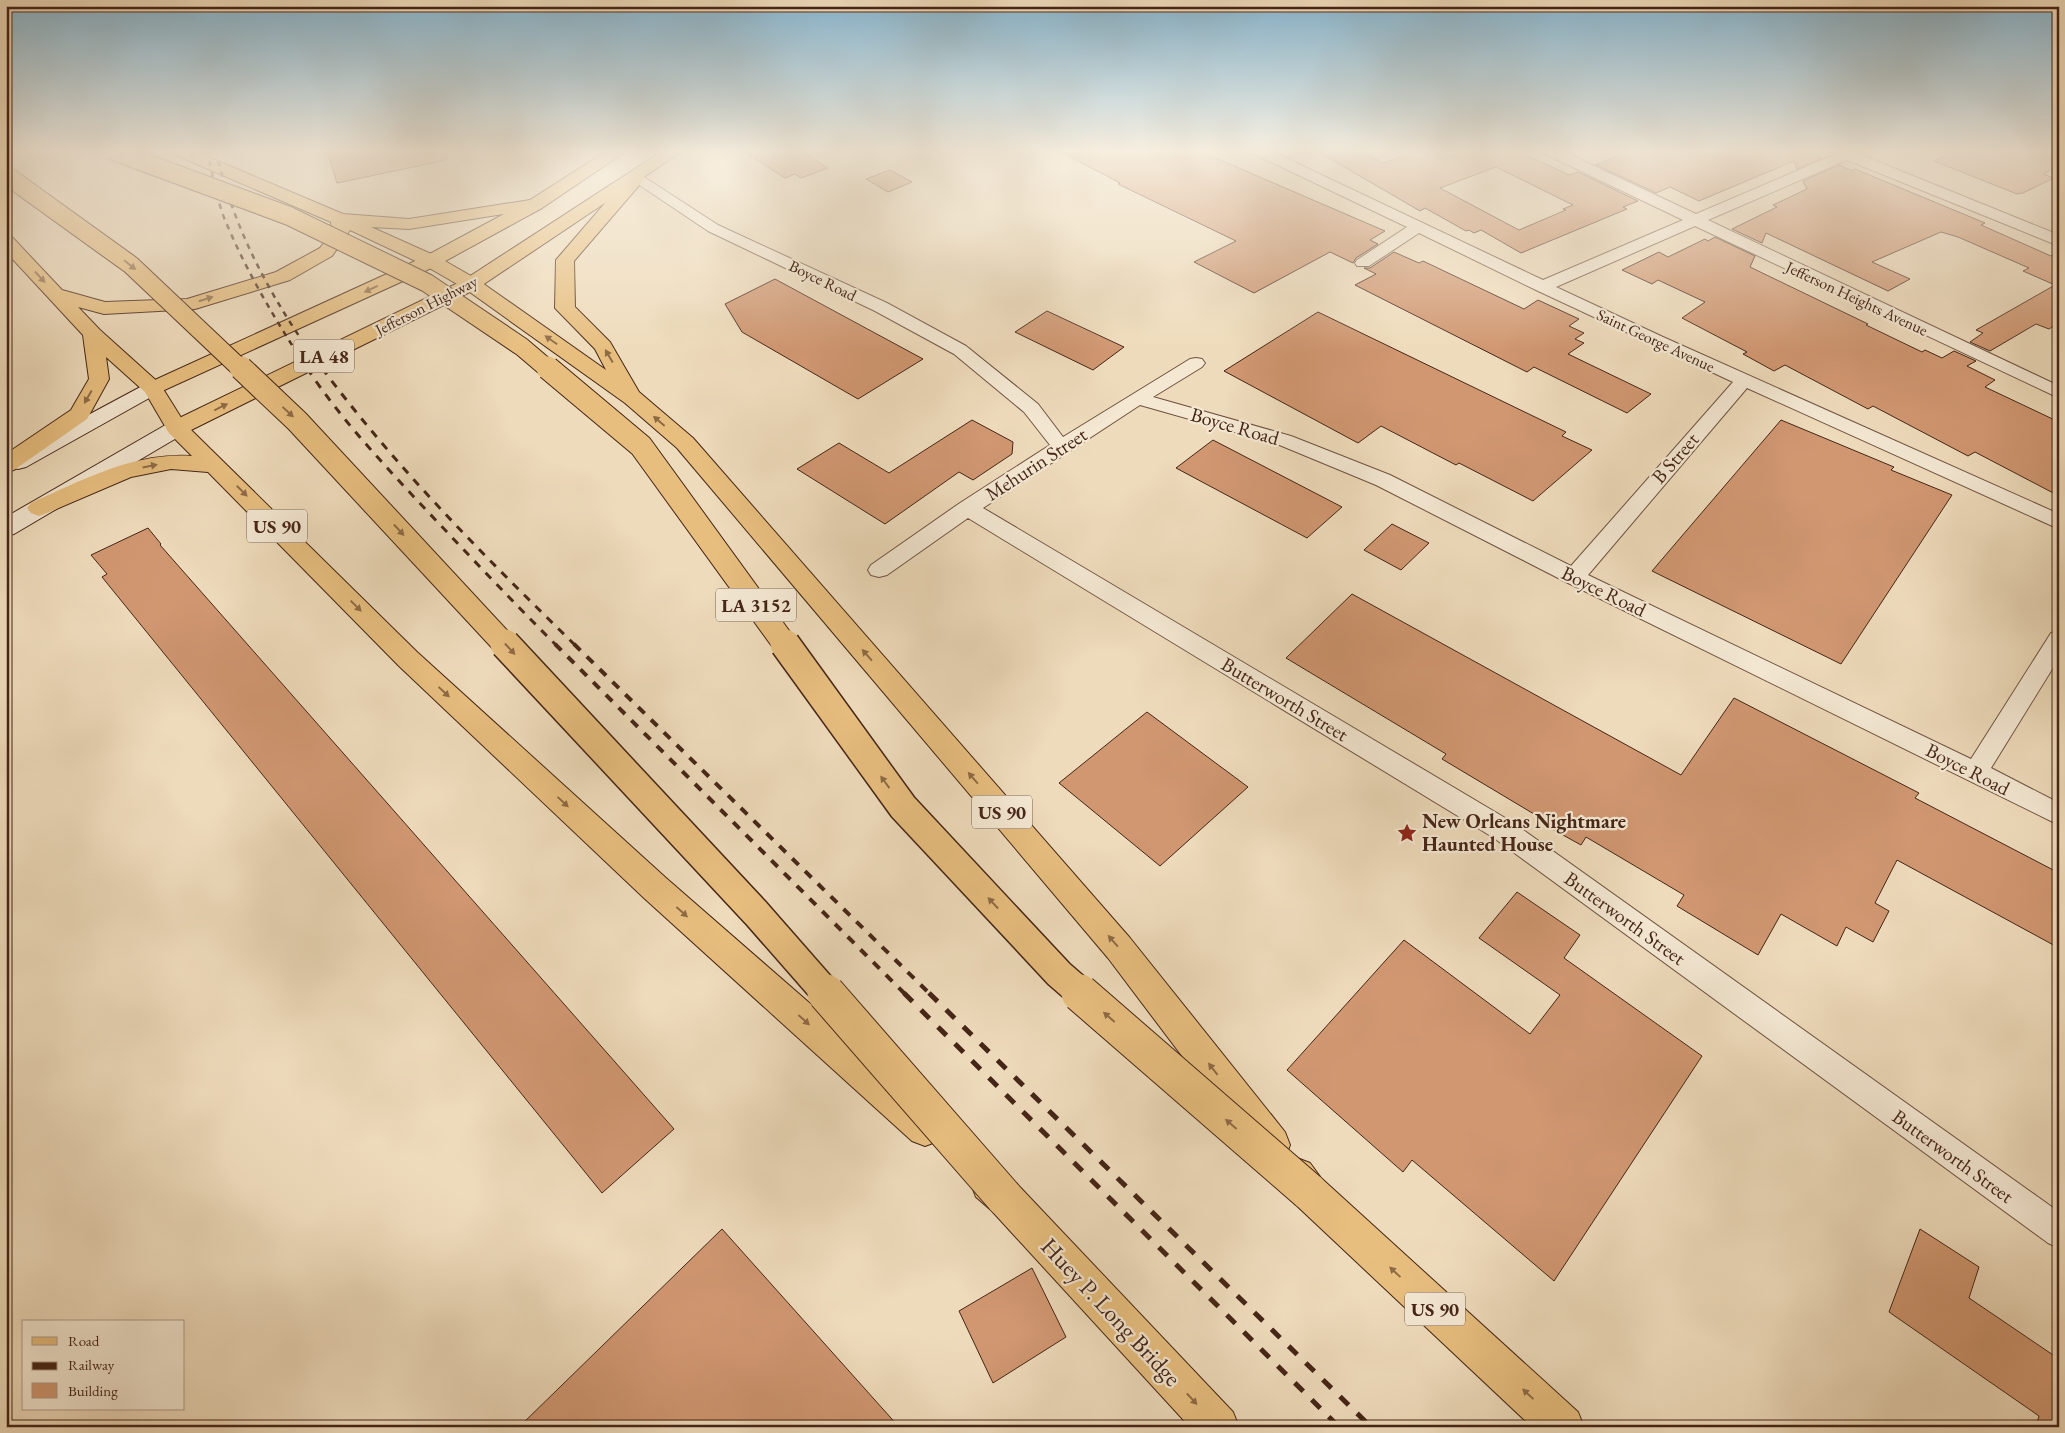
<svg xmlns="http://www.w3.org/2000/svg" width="2065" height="1433" font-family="'EB Garamond',serif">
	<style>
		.building { fill: #d09771; stroke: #452517; fill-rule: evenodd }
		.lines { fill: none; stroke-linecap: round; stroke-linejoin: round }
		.street-casing { stroke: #6f5240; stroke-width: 2 }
		.secondary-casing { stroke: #452517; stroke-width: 2 }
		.primary-casing { stroke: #452517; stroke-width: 2 }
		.highway-casing { stroke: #452517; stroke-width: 2 }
		.street { fill: #f4e8d3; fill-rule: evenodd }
		.secondary { fill: #f4e8d3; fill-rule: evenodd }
		.primary { fill: #e7be7e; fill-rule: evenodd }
		.highway { fill: #e7be7e; fill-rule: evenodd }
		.rail-far3 { stroke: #452517; stroke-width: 2.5; stroke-dasharray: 5.5 5.5; stroke-linecap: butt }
		.rail-far2 { stroke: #452517; stroke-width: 3; stroke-dasharray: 8 8; stroke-linecap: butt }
		.rail-far1 { stroke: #452517; stroke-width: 4; stroke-dasharray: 9 9; stroke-linecap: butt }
		.rail { stroke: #452517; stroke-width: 5; stroke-dasharray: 12 12; stroke-linecap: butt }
		.highway-bridge-far3-casing { stroke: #452517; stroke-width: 20; stroke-linecap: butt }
		.highway-bridge-far2-casing { stroke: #452517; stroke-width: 25; stroke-linecap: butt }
		.highway-bridge-far1-casing { stroke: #452517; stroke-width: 32; stroke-linecap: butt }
		.highway-bridge-casing { stroke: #452517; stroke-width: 39; stroke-linecap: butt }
		.highway-bridge-far3 { stroke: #e7be7e; stroke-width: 18 }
		.highway-bridge-far2 { stroke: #e7be7e; stroke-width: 23 }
		.highway-bridge-far1 { stroke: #e7be7e; stroke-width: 29 }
		.highway-bridge { stroke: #e7be7e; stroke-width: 37 }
		.oneway { fill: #8e6a45 }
		.labels { text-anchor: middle; stroke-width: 4.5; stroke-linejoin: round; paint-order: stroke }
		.far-street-label { font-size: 16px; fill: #452517; stroke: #f4e8d3 }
		.shield { fill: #f4e8d3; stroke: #7a604f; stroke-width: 1 }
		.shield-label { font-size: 19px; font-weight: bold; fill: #452517 }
		.street-label { font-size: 20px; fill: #452517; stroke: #f4e8d3 }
		.poi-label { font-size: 20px; font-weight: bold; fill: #452517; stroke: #f4e8d3; text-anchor: start }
		.near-street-label { font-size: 24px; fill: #452517; stroke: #f4e8d3 }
	</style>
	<rect width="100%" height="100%" fill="#eedbbb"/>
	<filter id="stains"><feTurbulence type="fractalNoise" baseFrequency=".004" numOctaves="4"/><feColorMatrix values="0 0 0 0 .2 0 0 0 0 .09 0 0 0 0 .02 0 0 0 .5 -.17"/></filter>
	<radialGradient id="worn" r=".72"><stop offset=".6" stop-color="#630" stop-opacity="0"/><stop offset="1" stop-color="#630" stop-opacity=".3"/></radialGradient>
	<path class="building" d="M327,150H446L447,160L337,183Z
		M741,150H799L828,168L801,178L795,174L785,178Z
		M1057,150H1197L1385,231L1370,240L1378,244L1356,258L1353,263L1330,252L1254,293L1194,262L1236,241L1118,184L1120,183Z
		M1315,150H1359L1383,163L1423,150H1433L1446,158L1464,150H1533L1526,155L1569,175L1578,172L1638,201L1623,207L1627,209L1521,253L1481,230L1474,233L1469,230L1466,231L1425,208L1420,211ZM1496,167L1573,205L1563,209L1566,210L1519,230L1440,188Z
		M1632,150H1818L1811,154L1822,158L1797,169L1794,161L1699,201L1670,187L1656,193L1596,165Z
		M1956,150H2059V166L2043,174L2054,178L2023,193L2017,194L1934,161Z
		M1839,165L1852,171L1855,169L1985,223L1981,225L2051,256L2059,252V322L2049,329L2036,324L1990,351L1970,342L1983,333L1976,330L2055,285L2023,271L2029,268L1958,237L1941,232L1872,262L1910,279L1888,291L1766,233L1762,243L1732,229L1777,207L1773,205L1807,189L1803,181Z
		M890,170L912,182L888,192L866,179Z
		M1715,237L1755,256L1750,267L1868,324L1866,325L1922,352L1925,350L1942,358L1954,351L1976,361L1967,366L1995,380L1985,387L2059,422V496L1975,452L1968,456L1873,406L1868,409L1785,365L1774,371L1743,354L1747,352L1682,318L1705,302L1658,280L1652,284L1622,270L1659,252L1668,257L1705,239L1708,241Z
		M1394,252L1419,263L1423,261L1524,309L1538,300L1579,319L1569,326L1584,333L1575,339L1584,343L1568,354L1651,394L1627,413L1534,367L1527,372L1355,285L1376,274L1364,268H1370Z
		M775,279L923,359L858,399L742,332L725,304Z
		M1047,311L1124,347L1093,370L1015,332Z
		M1318,312L1566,432L1562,436L1592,450L1533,501L1459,463L1456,465L1381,426L1358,443L1224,371Z
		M972,420L1013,442L1012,454L973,480L959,472L885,524L797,469L839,443L889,473Z
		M1781,420L1894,467L1891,470L1952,495L1841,664L1652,571Z
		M1213,440L1342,507L1307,538L1176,468Z
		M1392,524L1429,543L1401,570L1364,550Z
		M148,528L161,544L160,545L674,1129L602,1193L102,577L107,574L91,555Z
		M1352,594L1681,775L1734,698L1919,793L1915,798L2059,873V948L1897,860L1875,903L1889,911L1873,942L1846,927L1837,946L1781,914L1758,955L1677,906L1684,895L1586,837L1581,845L1552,829L1554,826L1442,759L1446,754L1286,658Z
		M1147,712L1248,787L1160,866L1059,783Z
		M1517,892L1580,935L1564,958L1702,1056L1554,1281L1412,1160L1403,1172L1287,1070L1404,940L1530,1034L1560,995L1479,938Z
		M722,1229L899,1427H519Z
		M1920,1229L1979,1267L1969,1298L2059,1359V1427H2036L2039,1416L1889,1312Z
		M1032,1268L1066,1337L993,1383L959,1311Z"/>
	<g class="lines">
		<defs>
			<path id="street" d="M1250,150H1269L1543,280L1683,220L1543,153L1541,150H1560L1696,214L1834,155L1831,150H1864L1859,154L2059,235V246L1847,160L1708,220L2059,386V398L1695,226L1556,287L1663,337L2059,514V529L1747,388L1588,575L1971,759L2051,633L2059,631V658L1991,768L2059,803V825L1566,582L1376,485L1277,444L1140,405L983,508L1512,822L2059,1212V1248L2048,1243L1494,838L968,518L887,575L879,577L871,575L868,570L871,565L960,503L1050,445L1024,412L954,354L875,311L708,231L629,178L631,175H641L718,225L887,303L966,346L1038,404L1063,437L1190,359L1196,358L1202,359L1205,363L1202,367L1153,397L1291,436L1390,475L1571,566L1733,382L1536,290L1419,233L1369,266H1357L1355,263L1357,260L1407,227L1252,153Z"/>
			<path id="secondary" d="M153,382L160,384L164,388L160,392L26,467L18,469L10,467L7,462L10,457L146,384Z
				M177,421L185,423L188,428L185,433L14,534L6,536V517L169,423Z"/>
			<path id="primary" d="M608,150H628L542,208L438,265L160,392L153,394L146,392L142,388L146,384L424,257L530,200Z
				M664,150H684L478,288L185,433L177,435L169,433L166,428L169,423L464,280Z"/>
			<path id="highway" d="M169,150H192L343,214L409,219L536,199L542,200L545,204L542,208L536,209L409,229L371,227L438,257L478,280L606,370L595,349L555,308L556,260L630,174H642L644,178L642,182L574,261L575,307L610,342L639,392L693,438L1130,938L1285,1132L1290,1145L1285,1158L1272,1163L1259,1158L1108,958L677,448L625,403L464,288L424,265L350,230L332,256L290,280L195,309L104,314L78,307L100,330L160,384L185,424L417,652L666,878L938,1115L943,1128L938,1141L925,1146L912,1141L644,898L399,666L208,472L171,469L131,477L47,513L39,516L31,513L27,508L31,503C83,480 134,452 192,456L169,433L145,392L106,357L109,379L87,419L14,470L6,472V454L71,410L89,379L83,335L6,252V236L12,237L62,290L105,302L187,299L276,272L320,248L332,232L331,222L171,153Z
				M1297,1158L1310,1163L1321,1178L1578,1412L1584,1427H1532L1295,1204L1284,1189L1279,1176L1284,1163Z
				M989,1166L1002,1171L1017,1184L1233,1412L1239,1427H1190L991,1210L976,1197L971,1184L976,1171Z"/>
		</defs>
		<use href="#street" class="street-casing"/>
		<use href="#secondary" class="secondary-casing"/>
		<use href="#primary" class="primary-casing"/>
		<use href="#highway" class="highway-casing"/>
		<use href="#street" class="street"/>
		<use href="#secondary" class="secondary"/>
		<use href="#primary" class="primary"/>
		<use href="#highway" class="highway"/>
		<path class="rail-far3" d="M207,150C213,176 217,203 228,227C250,278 278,324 308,370
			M216,150C233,230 274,304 323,370"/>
		<path class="rail-far2" d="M307,368C338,415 376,456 414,497C461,547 508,597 557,646
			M322,368C397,469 486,558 576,646"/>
		<path class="rail-far1" d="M555,644L905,994
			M574,644L930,994"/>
		<path class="rail" d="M904,993L1339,1427
			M929,993L1371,1427"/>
		<defs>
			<path id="highway-bridge-far3" d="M111,150L289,216L427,283L522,347L549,370
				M6,175L131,265L242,370"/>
			<path id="highway-bridge-far2" d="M241,368L297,421L506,646
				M548,368L641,446L786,646"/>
			<path id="highway-bridge-far1" d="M505,644L756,913L827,994
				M785,644L903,807L1059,974L1082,994"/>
			<path id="highway-bridge" d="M826,993L1004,1197
				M1080,993L1308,1191"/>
		</defs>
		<use href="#highway-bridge-far3" class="highway-bridge-far3-casing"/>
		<use href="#highway-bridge-far2" class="highway-bridge-far2-casing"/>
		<use href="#highway-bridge-far1" class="highway-bridge-far1-casing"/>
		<use href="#highway-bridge" class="highway-bridge-casing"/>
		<use href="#highway-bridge-far3" class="highway-bridge-far3"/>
		<use href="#highway-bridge-far2" class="highway-bridge-far2"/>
		<use href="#highway-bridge-far1" class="highway-bridge-far1"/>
		<use href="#highway-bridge" class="highway-bridge"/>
	</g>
	<defs><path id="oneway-solid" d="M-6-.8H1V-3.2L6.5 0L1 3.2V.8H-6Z" transform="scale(1.25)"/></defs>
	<g class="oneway">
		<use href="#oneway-solid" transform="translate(130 265) rotate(39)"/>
		<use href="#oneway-solid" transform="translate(40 277) rotate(47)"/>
		<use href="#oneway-solid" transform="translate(371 289) rotate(155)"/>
		<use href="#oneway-solid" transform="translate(206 299) rotate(-17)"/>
		<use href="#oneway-solid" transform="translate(551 340) rotate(-145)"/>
		<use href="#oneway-solid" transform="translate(609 356) rotate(-120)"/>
		<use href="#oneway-solid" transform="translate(88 397) rotate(120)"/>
		<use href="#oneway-solid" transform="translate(221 407) rotate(-26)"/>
		<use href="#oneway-solid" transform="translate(288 412) rotate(43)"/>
		<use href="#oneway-solid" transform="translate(659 421) rotate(-139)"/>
		<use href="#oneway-solid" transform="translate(150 466) rotate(-11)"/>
		<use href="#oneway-solid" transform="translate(242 491) rotate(45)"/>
		<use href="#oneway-solid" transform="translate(399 530) rotate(47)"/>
		<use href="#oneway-solid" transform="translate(356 606) rotate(45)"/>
		<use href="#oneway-solid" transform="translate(510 649) rotate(47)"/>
		<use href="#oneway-solid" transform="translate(867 655) rotate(-131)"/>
		<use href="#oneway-solid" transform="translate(444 692) rotate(43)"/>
		<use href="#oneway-solid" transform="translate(973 778) rotate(-131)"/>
		<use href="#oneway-solid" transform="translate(885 782) rotate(-126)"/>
		<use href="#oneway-solid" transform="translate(563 802) rotate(43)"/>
		<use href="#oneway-solid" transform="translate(993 903) rotate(-133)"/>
		<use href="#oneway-solid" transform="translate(682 912) rotate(42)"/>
		<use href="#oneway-solid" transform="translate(1113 941) rotate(-131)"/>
		<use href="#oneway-solid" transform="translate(1109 1017) rotate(-139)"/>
		<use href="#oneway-solid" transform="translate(804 1020) rotate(42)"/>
		<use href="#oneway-solid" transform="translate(1213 1069) rotate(-128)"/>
		<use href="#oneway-solid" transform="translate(1231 1124) rotate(-139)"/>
		<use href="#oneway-solid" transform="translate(1395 1272) rotate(-137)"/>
		<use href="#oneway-solid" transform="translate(1528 1394) rotate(-137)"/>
		<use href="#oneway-solid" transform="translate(1192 1399) rotate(47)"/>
	</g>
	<linearGradient id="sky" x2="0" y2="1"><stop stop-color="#88b7d1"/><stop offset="0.43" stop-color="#f7efe0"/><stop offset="1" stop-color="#f7efe0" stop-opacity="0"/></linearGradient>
	<rect width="2065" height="351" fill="url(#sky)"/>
	<defs>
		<symbol id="sight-bare" viewBox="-9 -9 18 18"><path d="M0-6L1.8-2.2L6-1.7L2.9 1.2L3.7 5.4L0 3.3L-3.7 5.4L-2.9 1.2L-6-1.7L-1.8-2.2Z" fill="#8f2418" stroke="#f4e8d3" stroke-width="2.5" paint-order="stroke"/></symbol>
	</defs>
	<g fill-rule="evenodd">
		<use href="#sight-bare" x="1393" y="819" width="28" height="28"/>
	</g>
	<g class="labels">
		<g class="far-street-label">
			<text transform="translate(823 280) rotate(26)" y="6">Boyce Road</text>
			<text transform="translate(1857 298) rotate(25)" y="6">Jefferson Heights Avenue</text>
			<text transform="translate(426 305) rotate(-27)" y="6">Jefferson Highway</text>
			<text transform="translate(1656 340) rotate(25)" y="6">Saint George Avenue</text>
		</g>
		<g class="shield">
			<rect x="294" y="339.5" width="60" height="33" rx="4"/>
			<rect x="247" y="509.5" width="60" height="33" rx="4"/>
			<rect x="716" y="588.5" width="80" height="33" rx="4"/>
			<rect x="972" y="795.5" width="60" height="33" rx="4"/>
			<rect x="1405" y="1292.5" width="60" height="33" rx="4"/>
		</g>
		<g class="shield-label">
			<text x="324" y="363">LA 48</text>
			<text x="277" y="533">US 90</text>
			<text x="756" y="612">LA 3152</text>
			<text x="1002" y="819">US 90</text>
			<text x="1435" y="1316">US 90</text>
		</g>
		<g class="street-label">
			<text transform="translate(1235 426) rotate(16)" y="7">Boyce Road</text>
			<text transform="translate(1675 458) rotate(-49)" y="7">B Street</text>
			<text transform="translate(1036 464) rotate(-33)" y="7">Mehurin Street</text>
			<text transform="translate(1604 591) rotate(26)" y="7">Boyce Road</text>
			<text transform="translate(1285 699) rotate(31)" y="7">Butterworth Street</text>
			<text transform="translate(1968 769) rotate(27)" y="7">Boyce Road</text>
			<text transform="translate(1625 918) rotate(36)" y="7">Butterworth Street</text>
			<text transform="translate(1953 1156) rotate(36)" y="7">Butterworth Street</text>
		</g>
		<g class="poi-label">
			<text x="1422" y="828">New Orleans Nightmare<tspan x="1422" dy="23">Haunted House</tspan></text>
		</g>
		<g class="near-street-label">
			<text transform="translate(1111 1312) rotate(47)" y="8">Huey P. Long Bridge</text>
		</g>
	</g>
	<rect width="2065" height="1433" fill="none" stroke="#eedbbb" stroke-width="25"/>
	<rect x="8" y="8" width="2050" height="1418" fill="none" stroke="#452517" stroke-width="2.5"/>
	<rect x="12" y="12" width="2040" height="1408" fill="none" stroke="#452517"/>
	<rect x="22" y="1320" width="162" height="90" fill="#f4e8d3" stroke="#ae9a88"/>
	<rect x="32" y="1337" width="25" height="8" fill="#e7be7e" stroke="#ae9a88"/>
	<text x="68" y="1346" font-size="15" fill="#452517">Road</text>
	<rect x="32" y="1362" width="25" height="8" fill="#452517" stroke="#ae9a88"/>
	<text x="68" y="1370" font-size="15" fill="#452517">Railway</text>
	<rect x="32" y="1383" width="25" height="15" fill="#d09771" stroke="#ae9a88"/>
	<text x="68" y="1396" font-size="15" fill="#452517">Building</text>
	<rect width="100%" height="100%" filter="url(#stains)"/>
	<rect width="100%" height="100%" fill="url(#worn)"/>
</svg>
